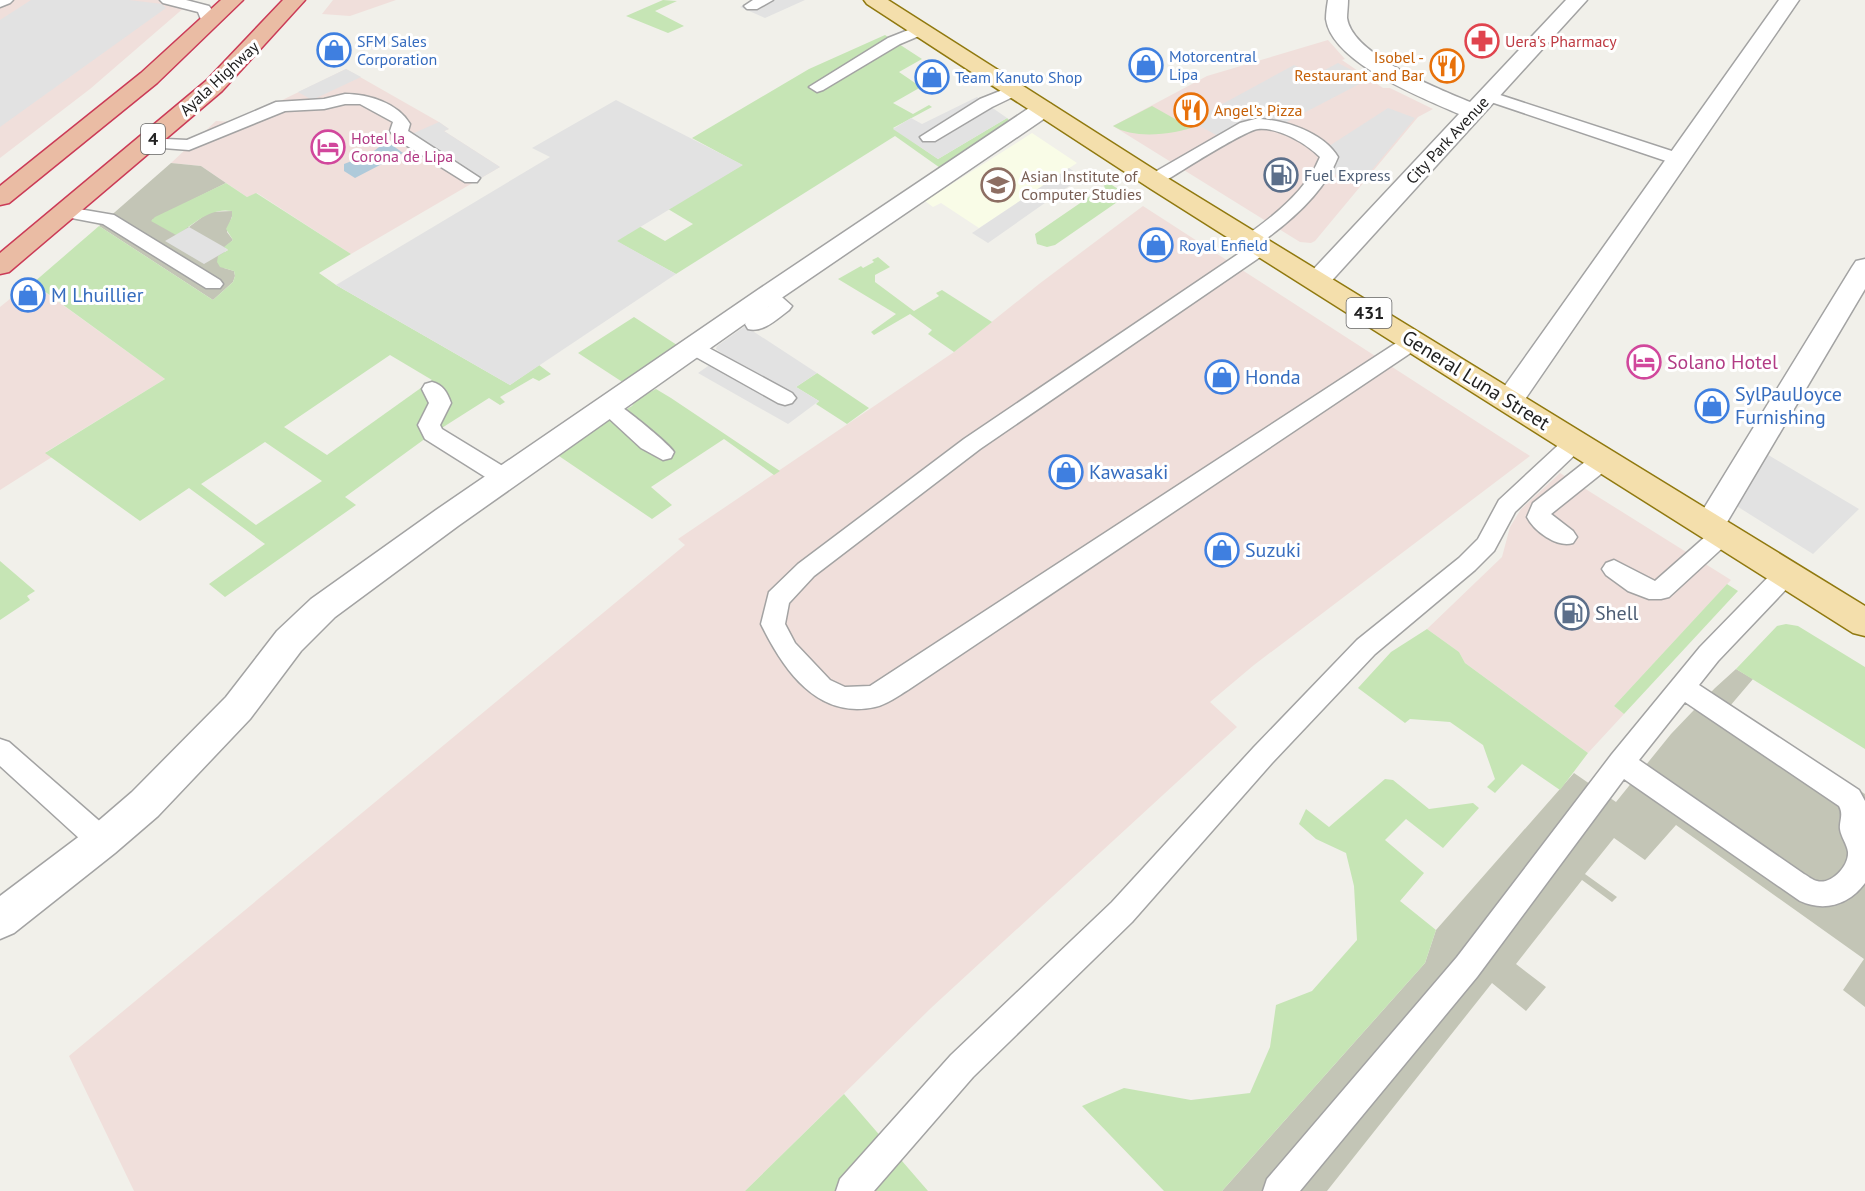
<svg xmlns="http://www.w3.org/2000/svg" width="1865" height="1191" font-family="'PT Sans',sans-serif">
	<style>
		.commercial { fill: #f0dfdb }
		.education { fill: #f9fce7 }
		.construction { fill: #c3c5b6 }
		.grass { fill: #c6e5b5; fill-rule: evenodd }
		.parking { fill: #e2e2e2 }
		.water { fill: #afcada }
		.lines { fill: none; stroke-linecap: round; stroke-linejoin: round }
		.service-casing { stroke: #a3a3a3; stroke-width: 3 }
		.pedestrian-casing { stroke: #a3a3a3; stroke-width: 3 }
		.minor-casing { stroke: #a3a3a3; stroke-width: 3 }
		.primary-casing { stroke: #90790f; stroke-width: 3 }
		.trunk-casing { stroke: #cb3b57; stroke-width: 3 }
		.service { fill: #fff; fill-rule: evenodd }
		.pedestrian { fill: #fff; fill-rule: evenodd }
		.minor { fill: #fff; fill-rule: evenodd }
		.primary { fill: #f4dfac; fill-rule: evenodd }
		.trunk { fill: #eabca4; fill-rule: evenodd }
		.labels { text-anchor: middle; stroke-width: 6; stroke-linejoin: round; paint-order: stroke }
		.far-shop-label { font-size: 16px; fill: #366cbe; stroke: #fff; text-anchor: start }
		.far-health-label { font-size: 16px; fill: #be3a42; stroke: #fff; text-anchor: start }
		.far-food-label { font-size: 16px; fill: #c56008; stroke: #fff; text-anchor: end }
		.far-street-label { font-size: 16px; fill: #222; stroke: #fff }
		.far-hotel-label { font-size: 16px; fill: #b23c85; stroke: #fff; text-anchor: start }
		.far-service-label { font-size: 16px; fill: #4e5e75; stroke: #fff; text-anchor: start }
		.far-education-label { font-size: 16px; fill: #785e54; stroke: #fff; text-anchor: start }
		.shield { fill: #fff; stroke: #646464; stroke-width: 1.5 }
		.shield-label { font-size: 18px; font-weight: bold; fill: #222 }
		.shop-label { font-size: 20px; fill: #366cbe; stroke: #fff; text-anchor: start }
		.hotel-label { font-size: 20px; fill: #b23c85; stroke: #fff; text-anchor: start }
		.street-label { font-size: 20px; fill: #222; stroke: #fff }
		.service-label { font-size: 20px; fill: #4e5e75; stroke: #fff; text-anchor: start }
	</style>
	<rect width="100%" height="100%" fill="#f1f0ea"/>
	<path class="commercial" d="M0,0H193L90,89L0,158Z
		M333,0H396L350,16L322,14Z
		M1328,40L1345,59L1342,60L1383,88H1390L1433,109L1418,117L1315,241L1311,243L1300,242L1113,126L1207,76Z
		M346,69L439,122L449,129L444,131L500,167L351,254L257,193L247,197L201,166L171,163L216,121L235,122L241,120Z
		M1143,206L1530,456L1254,665L1210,702L1237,727L931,1008L745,1191H134L69,1056L685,545L678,539L954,352L1039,284Z
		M31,282L165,379L46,452L52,457L0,490V307Z
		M1560,473L1731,580L1614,706L1624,714L1588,753L1465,663L1459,652L1427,629L1502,557L1510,527L1521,509Z"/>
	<path class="education" d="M1032,133L1077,163L979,228L941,203L933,207L925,201Z"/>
	<path class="construction" d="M171,163L201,166L226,183L152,220L189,227L209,212L232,211L233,213L227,232L233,240L225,247L224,268L234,271L235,276L233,282L213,300L99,226Z
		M1736,669L1753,679L1730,706L1865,794V1007L1843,990L1864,959L1676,825L1645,860L1614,838L1585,874L1617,897L1612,902L1582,880L1516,964L1546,987L1526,1011L1492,983L1327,1191H1222L1425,963L1436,930L1574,773L1616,802L1671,734L1715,688Z"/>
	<path class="grass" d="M663,0L677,1L655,11L684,26L668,33L626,16Z
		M885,35L922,59L899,72L921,87L893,103L913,114L929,105L932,107L893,128L938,159L1007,118L1012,123L943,170L895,136L676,274L616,241L639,226L665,241L693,224L668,209L742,165L692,138L809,69Z
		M1152,106L1184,124L1189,121L1197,126C1175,134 1135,140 1113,126Z
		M1091,171L1121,191L1117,194L1123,198L1055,245L1047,247L1037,244L1035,234L1105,186L1086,174Z
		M226,183L247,197L256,193L351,254L319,273L336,285L510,385L539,365L551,374L539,381L533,378L500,397L505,402L500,405L489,398L426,438L345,497L356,505L225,597L209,584L265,544L189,488L140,521L45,453L165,379L33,283L99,226L213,300L233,282L235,276L234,271L220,267L217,262L218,256L228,250L224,247L233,240L226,229L232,217V211C209,207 195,224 176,235L151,221L155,217ZM390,355L432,380L327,455L284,427ZM265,442L322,481L256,525L201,484Z
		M878,257L890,267L875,275V282L914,311L939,296L936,293L942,290L992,322L954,352L928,334L932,330L910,314L874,335L871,332L896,314L838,279L861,266L863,268L874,262L872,260Z
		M634,317L680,347L627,385L578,353Z
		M817,373L869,408L847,424L816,404L819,401L796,387Z
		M656,389L671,398L780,471L774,475L724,439L651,487L672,505L652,519L556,454L598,425L632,406L638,398Z
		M0,561L35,591L27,596L30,600L0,620Z
		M1727,584L1738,591L1624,714L1614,706Z
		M1786,624L1798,626L1865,667V749L1736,669L1777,626Z
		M1427,629L1459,652L1465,663L1588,753L1560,790L1522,764L1495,793L1487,787L1495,779L1483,745L1450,722L1410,719L1405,723L1358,688L1391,652Z
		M1385,779L1393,780L1429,809L1473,803L1479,808L1443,848L1406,819L1385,840L1424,873L1400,901L1436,930L1425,963L1222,1191H1164L1082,1106L1124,1088L1191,1100L1250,1093L1270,1047L1276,1005L1312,991L1357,940L1354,886L1346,853L1316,839L1299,824L1306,809L1329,827Z
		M844,1094L928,1191H745Z"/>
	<path class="parking" d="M31,0H129L162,4L166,8L0,127V20Z
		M755,0H805L765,18L740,7Z
		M1338,63L1369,79L1277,127L1271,125L1225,140L1191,121L1294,65L1315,75Z
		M346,69L361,77L312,100L298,92Z
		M977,97L1007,118L938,159L893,129L911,118L922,124Z
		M616,100L743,165L617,241L676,274L510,385L336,285L550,157L532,148Z
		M1388,108L1415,118L1361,183L1322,170L1323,150Z
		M439,122L449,129L444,131L500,167L476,181L405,137Z
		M1069,168L1082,177L988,243L972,233Z
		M189,227L224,247L228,250L204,264L165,241Z
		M745,326L817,373L796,387L819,401L788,424L698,373L724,355L716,349L717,346Z
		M1765,453L1859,509L1813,554L1735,505Z"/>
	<path class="water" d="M383,144L392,145L403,153L355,178L344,171V164L370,154Z"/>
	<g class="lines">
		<defs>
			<path id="service" d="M0,0H13L10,3L0,7Z
				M160,0H186L209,6C214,13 220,19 214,27H204L198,12L163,3Z
				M753,0H773L757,9H747L744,6Z
				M921,25L929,30L926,33L900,44L823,90L817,92L809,87L888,38Z
				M1015,85L1023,90L1021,93L992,107L935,141H923L920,137L980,99Z
				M1488,91L1684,155L1687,159L1684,163H1672L1482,99L1480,96L1482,93Z
				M345,94C368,94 398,103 410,124L408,131L480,178L477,182H465L396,139L390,131L393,122L360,104H345L324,109L285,111L189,150L150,147L144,146L141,142L144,138L187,140L276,102L324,99Z
				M1255,119C1283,119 1323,132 1338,157C1325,191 1291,221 1263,241L1269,243L1271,247L1269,251L980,449L814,576L789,603L785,624L795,643L830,680L845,687L870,686L1407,336L1414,334L1421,336L1424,341L1421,346L908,690C898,696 886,705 875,707C817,720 783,669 761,624L769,592L798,564L964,439L1250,246L1244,245L1242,241L1244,237C1273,217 1307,190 1320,157C1306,143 1278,127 1258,129C1243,131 1177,174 1160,184H1148L1145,180L1148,176L1240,123Z
				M67,207L114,215L220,280L223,284L220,288H206L103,224L61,216L58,212L61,208Z
				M768,289L775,291L792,306L789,310C777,319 763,333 748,329L745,324L748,319L769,306L758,295L761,291Z
				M694,340L792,393L796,398L792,403L785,405L778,403L687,352L684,347L687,342Z
				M432,382C443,385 447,392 451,403L440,425L442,429L514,473L517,479L514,485L506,487L498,485L425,439L418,425L429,403L422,389L425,384Z
				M609,400C619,402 669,444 674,452L671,458L663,460L641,448L602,412L598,407L602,402Z
				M1575,434L1583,437L1586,442L1583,447L1515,512L1494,551L1475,570L1375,654L1272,763L1132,922L973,1077L874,1191H836L840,1179L951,1055L1112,902L1254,747L1357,640L1459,558L1478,539L1499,500L1567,437Z
				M1603,452L1611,454L1614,460L1611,466L1551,514L1573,531L1577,537L1573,543C1557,548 1534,531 1527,517L1533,503L1595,454Z
				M1722,526L1730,529L1734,535L1730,541L1669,597L1661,599H1649L1628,591L1606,575L1602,569L1606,563L1614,560L1655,581L1714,529Z
				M1786,565L1794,567L1798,574L1794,581L1718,661L1699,685L1859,790L1865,801V883C1849,905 1824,912 1800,901L1624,779L1477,977L1300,1191H1263L1267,1179L1457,957L1612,754L1700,647L1778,567ZM1685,702L1839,806C1844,815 1839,821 1840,829C1841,837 1847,844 1848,852C1849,866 1831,885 1817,881C1812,880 1808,876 1804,874L1639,760Z
				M0,739L9,742L112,832L116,841L112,850L102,854L92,850L0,766Z"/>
			<path id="pedestrian" d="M1865,259V289L1720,534L1709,538L1698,534L1693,526L1698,518L1852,267L1856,261Z"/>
			<path id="minor" d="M1328,0H1348C1348,6 1347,13 1347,18C1352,55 1439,89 1470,102L1566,0H1587L1326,287L1317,289L1308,287L1304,281L1308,275L1459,114C1423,98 1332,63 1326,19C1326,13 1327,6 1328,0Z
				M1779,0H1799L1519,408L1509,411L1499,408L1495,401L1499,394Z
				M1043,102L1051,104L1054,109L1051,114L777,301L458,526L335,617L301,651L250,719L158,816L115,853L14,933L0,939V896L89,829L132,792L226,697L277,631L311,599L436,510L759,289L1035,104Z"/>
			<path id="primary" d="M864,0H888L1169,179L1865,606V636L1853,633L1151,189L867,4Z"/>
			<path id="trunk" d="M221,0H243L157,83L9,203L0,205V186L141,73Z
				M283,0H305L222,91L9,272L0,274V253L206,81Z"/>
		</defs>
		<use href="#service" class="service-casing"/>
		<use href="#pedestrian" class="pedestrian-casing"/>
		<use href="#minor" class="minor-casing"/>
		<use href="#primary" class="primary-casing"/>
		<use href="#trunk" class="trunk-casing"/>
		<use href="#service" class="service"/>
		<use href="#pedestrian" class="pedestrian"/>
		<use href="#minor" class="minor"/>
		<use href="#primary" class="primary"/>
		<use href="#trunk" class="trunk"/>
	</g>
	<defs>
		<symbol id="pharmacy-ring" viewBox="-11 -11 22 22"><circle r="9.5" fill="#fff" stroke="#e0444e" stroke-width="1.5"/><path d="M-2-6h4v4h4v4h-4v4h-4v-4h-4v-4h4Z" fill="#e0444e"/></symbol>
		<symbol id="shop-ring" viewBox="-11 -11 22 22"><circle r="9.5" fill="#fff" stroke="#3f7fe0" stroke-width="1.5"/><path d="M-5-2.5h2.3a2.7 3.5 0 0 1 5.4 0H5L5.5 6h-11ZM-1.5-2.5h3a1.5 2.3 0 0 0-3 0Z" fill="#3f7fe0"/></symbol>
		<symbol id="restaurant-ring" viewBox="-11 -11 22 22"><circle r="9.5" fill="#fff" stroke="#e8710a" stroke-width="1.5"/><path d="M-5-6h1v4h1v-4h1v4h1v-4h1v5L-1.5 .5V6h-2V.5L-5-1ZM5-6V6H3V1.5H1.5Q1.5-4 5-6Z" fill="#e8710a"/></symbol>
		<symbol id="hotel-ring" viewBox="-11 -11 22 22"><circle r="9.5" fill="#fff" stroke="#d1479c" stroke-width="1.5"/><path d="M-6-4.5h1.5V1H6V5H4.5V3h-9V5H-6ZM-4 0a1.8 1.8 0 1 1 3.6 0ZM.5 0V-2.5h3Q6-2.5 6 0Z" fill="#d1479c"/></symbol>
		<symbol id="fuel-ring" viewBox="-11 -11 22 22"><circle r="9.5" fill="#fff" stroke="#5c6f8a" stroke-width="1.5"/><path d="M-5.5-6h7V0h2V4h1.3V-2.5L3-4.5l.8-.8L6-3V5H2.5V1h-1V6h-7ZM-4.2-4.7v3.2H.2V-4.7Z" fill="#5c6f8a"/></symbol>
		<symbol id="university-ring" viewBox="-11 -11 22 22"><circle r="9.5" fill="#fff" stroke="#8d6e63" stroke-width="1.5"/><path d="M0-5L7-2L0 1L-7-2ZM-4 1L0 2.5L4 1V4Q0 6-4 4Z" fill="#8d6e63"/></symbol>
	</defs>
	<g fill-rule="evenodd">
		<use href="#pharmacy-ring" x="1463" y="22" width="38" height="38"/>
		<use href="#shop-ring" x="315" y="31" width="38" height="38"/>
		<use href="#shop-ring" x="1127" y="46" width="38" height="38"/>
		<use href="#restaurant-ring" x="1428" y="47" width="38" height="38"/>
		<use href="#shop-ring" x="913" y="58" width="38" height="38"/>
		<use href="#restaurant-ring" x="1172" y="91" width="38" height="38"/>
		<use href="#hotel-ring" x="309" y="128" width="38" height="38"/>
		<use href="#fuel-ring" x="1262" y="156" width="38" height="38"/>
		<use href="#university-ring" x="979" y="166" width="38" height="38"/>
		<use href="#shop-ring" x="1137" y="226" width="38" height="38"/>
		<use href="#shop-ring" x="9" y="276" width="38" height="38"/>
		<use href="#hotel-ring" x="1625" y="343" width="38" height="38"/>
		<use href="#shop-ring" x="1203" y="358" width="38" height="38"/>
		<use href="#shop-ring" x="1693" y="387" width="38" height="38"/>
		<use href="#shop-ring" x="1047" y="453" width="38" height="38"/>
		<use href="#shop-ring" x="1203" y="531" width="38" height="38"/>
		<use href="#fuel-ring" x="1553" y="594" width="38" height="38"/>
	</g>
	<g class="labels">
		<g class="far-shop-label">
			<text x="357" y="47">SFM Sales<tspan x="357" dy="18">Corporation</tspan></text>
			<text x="1169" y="62">Motorcentral<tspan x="1169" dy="18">Lipa</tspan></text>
			<text x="955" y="83">Team Kanuto Shop</text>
			<text x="1179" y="251">Royal Enfield</text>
		</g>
		<g class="far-health-label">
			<text x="1505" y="47">Uera's Pharmacy</text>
		</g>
		<g class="far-food-label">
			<text x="1424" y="63">Isobel -<tspan x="1424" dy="18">Restaurant and Bar</tspan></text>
			<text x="1214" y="116" text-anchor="start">Angel's Pizza</text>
		</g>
		<g class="far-street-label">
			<text transform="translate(219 78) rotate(-43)" y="6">Ayala Highway</text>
			<text transform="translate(1447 140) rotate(-47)" y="6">City Park Avenue</text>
		</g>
		<g class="far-hotel-label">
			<text x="351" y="144">Hotel la<tspan x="351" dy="18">Corona de Lipa</tspan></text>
		</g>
		<g class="far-service-label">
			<text x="1304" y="181">Fuel Express</text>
		</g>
		<g class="far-education-label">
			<text x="1021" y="182">Asian Institute of<tspan x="1021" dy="18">Computer Studies</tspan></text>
		</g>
		<g class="shield">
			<rect x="141" y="124" width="24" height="30" rx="4.5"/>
			<rect x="1346.5" y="298" width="45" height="30" rx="4.5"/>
		</g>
		<g class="shield-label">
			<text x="153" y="145">4</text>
			<text x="1369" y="319">431</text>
		</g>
		<g class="shop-label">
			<text x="51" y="302">M Lhuillier</text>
			<text x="1245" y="384">Honda</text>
			<text x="1735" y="401">SylPaulJoyce<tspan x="1735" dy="23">Furnishing</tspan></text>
			<text x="1089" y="479">Kawasaki</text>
			<text x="1245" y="557">Suzuki</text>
		</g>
		<g class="hotel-label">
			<text x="1667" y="369">Solano Hotel</text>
		</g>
		<g class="street-label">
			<text transform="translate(1476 380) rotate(32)" y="7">General Luna Street</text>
		</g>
		<g class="service-label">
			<text x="1595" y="620">Shell</text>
		</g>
	</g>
</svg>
